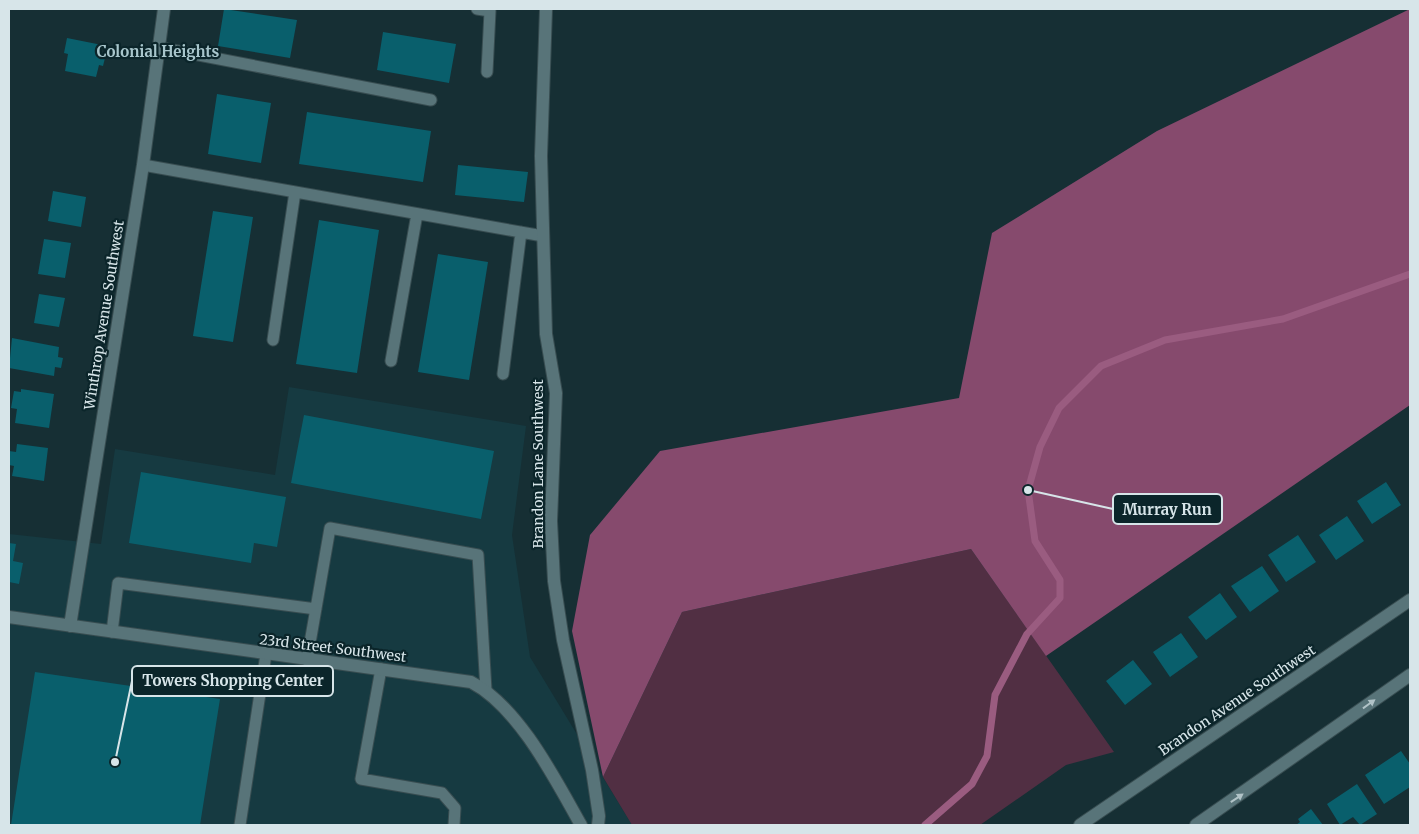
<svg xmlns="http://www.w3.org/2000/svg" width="1419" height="834" font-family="Merriweather,serif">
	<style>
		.built { fill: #163a41 }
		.green { fill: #512f43 }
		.forest { fill: #864a6d }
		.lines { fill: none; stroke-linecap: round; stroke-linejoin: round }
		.stream { stroke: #9a5c80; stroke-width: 7 }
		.building { fill: #095f6c }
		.service-casing { stroke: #384d51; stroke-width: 13 }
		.minor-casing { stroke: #384d51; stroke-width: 14 }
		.secondary-casing { stroke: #384d51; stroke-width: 14 }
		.service { stroke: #587479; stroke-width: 11 }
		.minor { stroke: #587479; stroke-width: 12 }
		.secondary { stroke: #587479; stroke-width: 12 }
		.oneway { fill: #b1c3c7 }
		.labels { text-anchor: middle; stroke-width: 4.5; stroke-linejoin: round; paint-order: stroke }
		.street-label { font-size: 14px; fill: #d7e5e9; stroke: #0b252a }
		.neighbourhood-label { font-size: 15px; font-weight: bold; fill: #a8c6cc; stroke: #0b252a }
		.leader { fill: none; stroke: #d7e5e9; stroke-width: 2 }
		.callout-dot { fill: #d7e5e9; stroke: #0b252a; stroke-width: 2 }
		.callout { fill: #0b252a; stroke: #d7e5e9; stroke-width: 2 }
		.callout-label { font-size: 15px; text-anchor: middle; font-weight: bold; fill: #d7e5e9 }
	</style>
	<rect width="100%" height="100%" fill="#162f34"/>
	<path class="built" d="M289,387L526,426L512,535L530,657L632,825H9V534L101,544L115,449L275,475Z"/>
	<path class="green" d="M971,549L1114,752L1066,765L980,825H632L603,777L682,612Z"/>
	<path class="forest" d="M1410,9V405L1046,656L971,549L682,612L603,777L572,631L590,535L660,451L959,398L992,233L1157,131Z"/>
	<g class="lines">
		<path class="stream" d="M925,825L972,784L987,756L995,695L1027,634L1060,598V580L1035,541L1028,490L1040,447L1059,408L1101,366L1165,340L1283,319L1410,274"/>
	</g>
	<path class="building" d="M224,9L297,20L290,58L218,46Z
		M383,32L456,44L449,83L377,70Z
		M67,38L102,45L100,57L105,58L103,66L99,65L96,77L65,71L68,54L64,53Z
		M217,94L271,103L261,163L208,154Z
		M307,112L431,131L423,182L299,164Z
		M458,165L528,172L524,202L455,195Z
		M53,191L86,197L81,227L48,221Z
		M213,211L253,217L233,342L193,336Z
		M319,220L379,230L357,373L296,364Z
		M44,239L71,243L65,278L38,274Z
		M438,254L488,262L469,380L418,372Z
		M39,294L65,298L59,327L34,323Z
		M12,338L59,347L58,357L63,358L61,368L55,367L54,376L9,368Z
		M21,389L54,394L49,428L15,423L17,409L11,408L14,391L21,392Z
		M304,415L494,451L481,519L291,483Z
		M17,444L48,448L44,481L12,476L14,466L9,465V451L16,452Z
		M141,472L286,497L277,547L254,543L251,563L129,543Z
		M1386,482L1401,505L1372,524L1357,501Z
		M1347,516L1364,541L1336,560L1319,535Z
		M1298,535L1316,562L1286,582L1268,555Z
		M9,543L16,544L13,561L23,563L19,584L9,582Z
		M1262,566L1279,591L1250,612L1231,586Z
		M1220,593L1237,617L1206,640L1188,617Z
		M1181,633L1198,657L1170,677L1153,652Z
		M1133,660L1152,684L1125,705L1106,681Z
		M35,672L220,699L200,825H11Z
		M1401,751L1410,764V787L1384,804L1365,775Z
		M1357,784L1377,814L1360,825L1353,817L1340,825L1327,804Z
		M1311,809L1323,825H1296L1300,822L1298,819Z"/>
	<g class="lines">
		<defs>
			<path id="service" d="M477,9L490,11L487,72
				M157,47L431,100
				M143,165L543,236
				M273,340L295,192
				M391,361L417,214
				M503,374L521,232
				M112,632L118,583L316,609
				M307,660L330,528L478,555L486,690
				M381,669L361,779L442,793L455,808L454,825
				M240,825L266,654"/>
			<path id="minor" d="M546,9L541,156L546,334L556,393L551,521L554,581L563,640L592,770L599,816L598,825
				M9,617L471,682C519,707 555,779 581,825
				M70,626L143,165L164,9
				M1196,825L1410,675"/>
			<path id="secondary" d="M1080,825L1410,600"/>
		</defs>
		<use href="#service" class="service-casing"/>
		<use href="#minor" class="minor-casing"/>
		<use href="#secondary" class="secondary-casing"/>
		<use href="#service" class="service"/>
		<use href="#minor" class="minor"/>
		<use href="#secondary" class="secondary"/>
	</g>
	<defs><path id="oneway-solid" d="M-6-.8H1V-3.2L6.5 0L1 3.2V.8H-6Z" transform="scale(1.25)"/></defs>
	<g class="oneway">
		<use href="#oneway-solid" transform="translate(1369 704) rotate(-36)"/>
		<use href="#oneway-solid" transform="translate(1237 798) rotate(-34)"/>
	</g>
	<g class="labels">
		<g class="street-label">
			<text transform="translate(104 315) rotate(-81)" y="5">Winthrop Avenue Southwest</text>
			<text transform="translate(538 464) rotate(-90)" y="5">Brandon Lane Southwest</text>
			<text transform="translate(333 648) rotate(7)" y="5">23rd Street Southwest</text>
			<text transform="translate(1237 700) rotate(-34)" y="5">Brandon Avenue Southwest</text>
		</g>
		<g class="neighbourhood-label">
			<text x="158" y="57">Colonial Heights</text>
		</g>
	</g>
	<path class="leader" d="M1028 490L1113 509M115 762L132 681"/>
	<g class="callout-dot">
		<circle cx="1028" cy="490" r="5"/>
		<circle cx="115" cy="762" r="5"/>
	</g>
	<g class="callout">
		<rect x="1113" y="494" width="109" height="30" rx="5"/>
		<rect x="132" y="666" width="201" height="30" rx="5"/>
	</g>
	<g class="callout-label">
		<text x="1167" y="515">Murray Run</text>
		<text x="233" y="686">Towers Shopping Center</text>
	</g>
	<rect width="1419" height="834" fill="none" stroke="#d7e5e9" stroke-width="20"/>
</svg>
